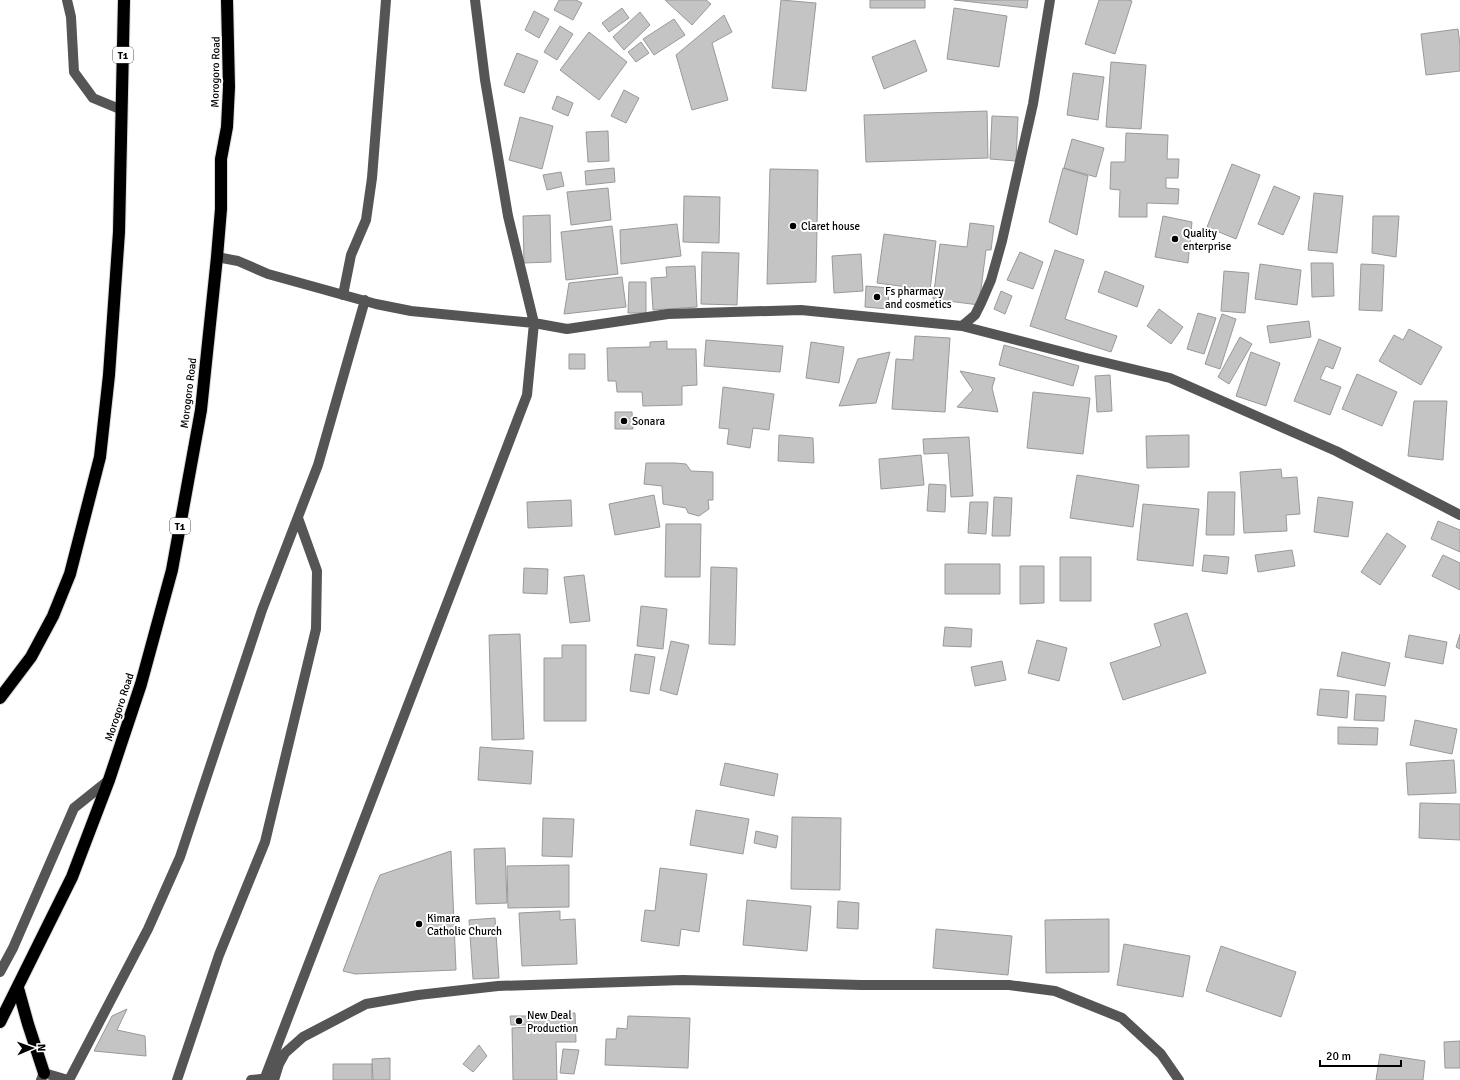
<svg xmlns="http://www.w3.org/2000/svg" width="1460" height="1080" font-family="Signika,sans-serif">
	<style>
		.building { fill: #c4c4c4; stroke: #999 }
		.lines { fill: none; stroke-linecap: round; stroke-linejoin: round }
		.highway-casing { stroke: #dbdbdb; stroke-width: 14 }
		.minor { stroke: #555; stroke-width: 10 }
		.highway { stroke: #000; stroke-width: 12 }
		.poi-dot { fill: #000; stroke: #fff; stroke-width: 1.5 }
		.labels { text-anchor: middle; stroke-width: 4; stroke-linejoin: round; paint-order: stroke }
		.shield { fill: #fff; stroke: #4c4c4c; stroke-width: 1 }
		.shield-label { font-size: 10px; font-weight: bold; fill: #000 }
		.street-label { font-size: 11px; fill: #000; stroke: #fff }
		.poi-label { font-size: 11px; fill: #000; stroke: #fff; text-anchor: start }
	</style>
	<rect width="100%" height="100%" fill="#fff"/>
	<path class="building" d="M559,0H576L582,3L573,20L554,10Z
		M665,0H706L711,4L692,25Z
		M781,0L816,3L806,91L772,88Z
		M870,0H925V8H870Z
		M954,0H1028L1027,8Z
		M1099,0H1128L1132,1L1115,54L1085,44Z
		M622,8L629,18L609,32L602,23Z
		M954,8L1007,16L999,67L947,59Z
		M534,11L549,19L539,38L525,30Z
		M640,12L650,25L624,50L613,37Z
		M724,15L732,32L712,43L728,100L692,110L676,55Z
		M674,19L685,35L654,55L643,39Z
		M560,26L573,34L557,60L544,52Z
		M1458,29L1460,45V71L1426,75L1421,34Z
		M589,32L627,62L599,100L560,70Z
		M915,40L927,71L884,89L872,57Z
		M641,42L649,53L636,62L628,52Z
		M517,53L538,61L524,93L504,85Z
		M1111,62L1146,65L1141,129L1106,127Z
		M1073,73L1104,77L1098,120L1067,115Z
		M624,90L639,98L626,123L611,116Z
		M557,96L573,103L568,116L552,109Z
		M987,111L988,158L866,162L864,115Z
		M992,116L1018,117L1016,161L990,159Z
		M520,117L553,126L542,169L509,160Z
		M608,131L609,161L588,162L586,132Z
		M1126,133L1168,135L1167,159H1179L1178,178H1166V188L1179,189L1178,204L1147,203V217H1119L1120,190L1110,189L1111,162H1125Z
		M1072,139L1104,148L1096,177L1064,168Z
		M1232,164L1260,175L1236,239L1207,227Z
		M614,168L615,182L586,185L585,171Z
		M1063,168L1088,176L1077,235L1049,222Z
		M770,169L818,170L816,282L767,284Z
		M561,172L564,186L547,190L543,175Z
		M1274,186L1300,197L1283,235L1258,224Z
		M608,188L611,220L571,225L567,192Z
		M1314,193L1343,196L1337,253L1308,250Z
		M684,196L720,197L719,243L683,242Z
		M550,215L551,262L524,263L523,216Z
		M1163,216L1192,222L1188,263L1155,257Z
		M1373,216H1399L1396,257L1372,253Z
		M970,223L994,226L991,250H986L979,305L933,299L940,244L967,247Z
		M677,224L681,256L621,264L620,230Z
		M612,226L618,274L566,280L561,232Z
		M884,234L936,241L930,290L877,283Z
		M1055,250L1084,260L1065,319L1117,336L1111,352L1030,326Z
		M702,252L739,253L737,305L701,304Z
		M1020,252L1043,262L1033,289L1007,280Z
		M861,254L863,291L834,293L832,256Z
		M1311,263H1333L1334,296L1312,297Z
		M1260,264L1301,270L1297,305L1255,299Z
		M1361,264L1384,265L1382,311L1359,310Z
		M695,266L697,307L653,310L651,278L667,277L666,267Z
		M1105,271L1144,286L1137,307L1098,292Z
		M1224,271L1249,273L1245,313L1221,311Z
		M622,277L626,307L564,314L569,283Z
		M629,282H646V313H628Z
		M866,286L889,288L888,309L865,307Z
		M1001,291L1012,296L1005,314L994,309Z
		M1159,309L1183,327L1171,344L1147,326Z
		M1198,313L1216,318L1204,354L1187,349Z
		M1222,314L1236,319L1220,369L1205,364Z
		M1309,321L1311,337L1270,343L1267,326Z
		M1409,329L1442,347L1421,385L1379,361L1394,335L1403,340Z
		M915,336L950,338L945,412L892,409L896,359L913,360Z
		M1240,337L1252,344L1229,384L1218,377Z
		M1319,339L1341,348L1333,369L1326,366L1320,379L1341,387L1330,415L1294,401Z
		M706,340L783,346L780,372L704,366Z
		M667,341V349H696L697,385L682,386V405L643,406L642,392H617L616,381H608L607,348L650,347V342Z
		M811,342L844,347L839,383L806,378Z
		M1004,345L1079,366L1073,386L999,365Z
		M890,352L876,403L839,406L858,359Z
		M1251,352L1280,363L1266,406L1236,396Z
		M569,354H585V369H569Z
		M960,371L995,378L992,388L998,412L957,407L973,390Z
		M1357,374L1397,392L1382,426L1342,409Z
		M1110,375L1112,411L1097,412L1095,376Z
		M723,387L774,394L769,430L753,428L750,448L727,444L729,429L719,428Z
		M1033,392L1090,398L1083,454L1027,448Z
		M1414,401H1447L1443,460L1408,456Z
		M615,412H632L633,429H615Z
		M779,435L813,438L814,463L778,461Z
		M1189,435V467L1147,468L1146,436Z
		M969,437L973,496L951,497L948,453L924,454L923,439Z
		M921,455L924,485L881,489L879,459Z
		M646,463H675L686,464L691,471L713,472V500H708L709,509L699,516L688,513L686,508L663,504L662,486L644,484Z
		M1281,469L1282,478L1297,477L1300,514L1286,515L1287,531L1244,533L1240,472Z
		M1077,475L1139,485L1133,527L1070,518Z
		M929,484L946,485L945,512L927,511Z
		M1208,492H1235L1234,535H1206Z
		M654,495L660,527L615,535L609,504Z
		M994,497L1012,498L1010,536H992Z
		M1318,497L1353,502L1348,537L1314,532Z
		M571,500L572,526L528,528L527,502Z
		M970,502H988L986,534L968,533Z
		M1143,504L1199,509L1193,566L1137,560Z
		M1438,521L1460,530V552L1431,539Z
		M666,524H701L700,577H665Z
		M1387,533L1406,546L1380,585L1361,572Z
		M1292,550L1295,566L1258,572L1255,555Z
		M1204,555L1229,557L1227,574L1202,571Z
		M1443,555L1460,563V590L1432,576Z
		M1060,557H1091V601H1060Z
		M945,564H1000V594H945Z
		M1020,566H1044V603L1020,604Z
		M711,567L737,568L735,645L709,644Z
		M524,568L548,569L547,594L523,593Z
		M584,575L590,621L570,623L564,577Z
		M641,606L667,609L663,649L637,646Z
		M1187,613L1206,673L1123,700L1110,663L1161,646L1154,624Z
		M945,627L972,629L971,647L943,646Z
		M520,634L524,739L492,740L489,635Z
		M1460,634V649L1456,647Z
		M1409,635L1447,642L1443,664L1405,657Z
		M1037,640L1067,648L1059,681L1028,673Z
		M671,641L689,645L677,695L660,690Z
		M562,645H586V721H544V658H562Z
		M1342,652L1390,663L1385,686L1337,676Z
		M635,654L655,657L649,694L630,691Z
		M1002,661L1006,680L975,686L971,667Z
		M1320,689L1349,691L1347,718L1317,715Z
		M1356,694L1386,696L1384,721L1354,720Z
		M1415,720L1457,729L1452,754L1410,745Z
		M1338,727L1378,728L1377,745L1338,744Z
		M480,747L533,751L531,784L478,780Z
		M1454,760L1456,793L1408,795L1406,763Z
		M725,763L778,774L774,796L720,785Z
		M1420,803L1460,804V840L1419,838Z
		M696,810L749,819L743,854L690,845Z
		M792,817L841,818L840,890L791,889Z
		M543,818L574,819L572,857L542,856Z
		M756,831L778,836L776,848L754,843Z
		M505,848L507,903L476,904L474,849Z
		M451,851L456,970L355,974L343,971L374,889L380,875Z
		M569,865V907L508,908L507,866Z
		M660,868L707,874L699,932L681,929L679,946L641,941L645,910L655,911Z
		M747,900L811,906L807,951L743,945Z
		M838,901L859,903L858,929L837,928Z
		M560,911V920L575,919L577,964L522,966L519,913Z
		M495,918L499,978L473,979L469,920Z
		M1109,919V972L1046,973L1045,920Z
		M936,929L1012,936L1008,975L933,968Z
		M1124,944L1190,956L1183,997L1117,985Z
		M1221,946L1296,972L1281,1017L1206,991Z
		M127,1009L117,1030L145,1036L146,1056L94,1051L112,1016Z
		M575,1013L576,1042H556L557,1080H513L512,1028L529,1027V1014Z
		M510,1016H527V1025H511Z
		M628,1016L690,1018L688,1068L605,1065L606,1039H616L617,1028L627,1029Z
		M1460,1041V1068H1445L1444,1042Z
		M479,1045L487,1056L473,1072L463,1064Z
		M563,1049L579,1050L574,1074L560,1073Z
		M1380,1054L1425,1061L1423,1080H1376Z
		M390,1058V1080H373L372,1059Z
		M333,1064H372V1080H333Z"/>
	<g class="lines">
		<defs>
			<path id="highway" d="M0,698L31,657L53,616L70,574L100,457L109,375L119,232L124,0
				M18,988L28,1024L44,1073
				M0,1022L72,877L109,780L141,684L172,570L201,410L217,257L221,209V159L227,127L229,87L227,0"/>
		</defs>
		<use href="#highway" class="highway-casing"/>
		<path class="minor" d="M67,0L71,17L74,72L93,98L122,110
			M217,257L238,261L268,274L376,304L411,311L534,323L567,329L668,314L801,310L962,326L975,315L981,303L991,280L1002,241L1033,104L1050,0
			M343,295L351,255L366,220L372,178L386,0
			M962,326L1086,358L1170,378L1336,451L1460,515
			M0,972L13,948L74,808L109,780
			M41,1080L44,1073L68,1080
			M69,1080L148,929L180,857L262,610L318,465L365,300
			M177,1080L219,955L265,842L316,629L317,571L298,518
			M251,1080L269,1078
			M264,1080L527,395L534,323L508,216L485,80L475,0
			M274,1080L279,1064L285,1053L303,1037L366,1004L418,995L498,986L683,980L861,985H1009L1055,991L1122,1018L1161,1054L1179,1080"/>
		<use href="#highway" class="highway"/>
	</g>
	<g class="poi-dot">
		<circle cx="793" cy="226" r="4"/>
		<circle cx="1175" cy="239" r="4"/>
		<circle cx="877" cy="297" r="4"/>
		<circle cx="624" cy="421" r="4"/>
		<circle cx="419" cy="924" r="4"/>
		<circle cx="519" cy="1021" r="4"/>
	</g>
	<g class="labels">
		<g class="shield">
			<rect x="113" y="47" width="20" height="16" rx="3"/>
			<rect x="170" y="518" width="20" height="16" rx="3"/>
		</g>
		<g class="shield-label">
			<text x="123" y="59">T1</text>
			<text x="180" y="530">T1</text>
		</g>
		<g class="street-label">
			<text transform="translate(215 72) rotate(-89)" y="4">Morogoro Road</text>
			<text transform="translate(188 393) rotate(-83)" y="4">Morogoro Road</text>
			<text transform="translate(119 707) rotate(-72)" y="4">Morogoro Road</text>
		</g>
		<g class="poi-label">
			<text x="801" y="230">Claret house</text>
			<text x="1183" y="237">Quality<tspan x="1183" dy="13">enterprise</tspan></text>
			<text x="885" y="295">Fs pharmacy<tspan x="885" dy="13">and cosmetics</tspan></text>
			<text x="632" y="425">Sonara</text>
			<text x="427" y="922">Kimara<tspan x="427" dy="13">Catholic Church</tspan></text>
			<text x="527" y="1019">New Deal<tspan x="527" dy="13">Production</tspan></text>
		</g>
	</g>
	<g transform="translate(32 1048) rotate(88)" stroke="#ffffff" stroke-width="3" paint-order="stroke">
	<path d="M0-3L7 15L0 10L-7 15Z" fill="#000000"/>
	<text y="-6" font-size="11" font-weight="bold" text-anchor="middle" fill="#000000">N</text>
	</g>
	<path d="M1320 1060v6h81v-6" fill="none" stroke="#000000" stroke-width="2"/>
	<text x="1326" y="1060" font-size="12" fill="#000000" stroke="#ffffff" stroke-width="3" paint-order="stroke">20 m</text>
</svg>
